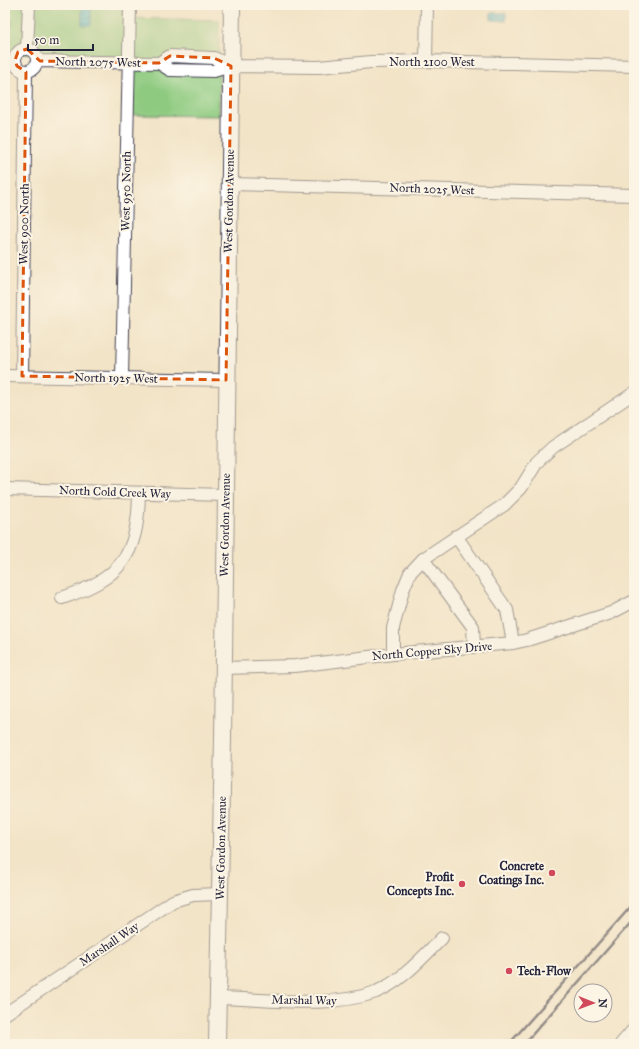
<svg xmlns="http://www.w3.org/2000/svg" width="639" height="1049" font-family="'IM FELL Great Primer',serif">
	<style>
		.park { fill: #8eca80; stroke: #58765e }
		.water { fill: url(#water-rules); stroke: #386c83 }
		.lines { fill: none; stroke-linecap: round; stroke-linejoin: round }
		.minor-casing { stroke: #413f50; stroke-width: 14 }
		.major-casing { stroke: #413f50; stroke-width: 18 }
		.minor { stroke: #fff; stroke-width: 12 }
		.major { stroke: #fff; stroke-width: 16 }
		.rail { stroke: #22223b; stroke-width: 2.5 }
		.marked { fill: none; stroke: #de560e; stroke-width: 3; stroke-dasharray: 8 5; stroke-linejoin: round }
		.poi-dot { fill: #d1495b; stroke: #fcf5e5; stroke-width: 1.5 }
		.labels { text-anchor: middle; stroke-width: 4; stroke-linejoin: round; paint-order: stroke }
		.street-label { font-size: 12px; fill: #22223b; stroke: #fcf5e5 }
		.poi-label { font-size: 12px; font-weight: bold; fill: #22223b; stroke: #fcf5e5; text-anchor: end }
	</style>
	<defs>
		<pattern id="water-rules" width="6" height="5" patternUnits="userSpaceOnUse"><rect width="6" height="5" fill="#4eb7cb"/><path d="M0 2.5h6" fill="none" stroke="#4094a6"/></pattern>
	</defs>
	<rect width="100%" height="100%" fill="#fcf5e5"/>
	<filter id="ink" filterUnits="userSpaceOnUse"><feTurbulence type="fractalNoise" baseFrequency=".025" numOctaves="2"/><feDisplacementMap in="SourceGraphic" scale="8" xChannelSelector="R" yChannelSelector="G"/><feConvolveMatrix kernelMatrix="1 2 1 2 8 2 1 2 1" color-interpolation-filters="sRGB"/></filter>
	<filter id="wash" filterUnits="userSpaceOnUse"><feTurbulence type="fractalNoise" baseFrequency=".012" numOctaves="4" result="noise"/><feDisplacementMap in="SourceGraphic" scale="16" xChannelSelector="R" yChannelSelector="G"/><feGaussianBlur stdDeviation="0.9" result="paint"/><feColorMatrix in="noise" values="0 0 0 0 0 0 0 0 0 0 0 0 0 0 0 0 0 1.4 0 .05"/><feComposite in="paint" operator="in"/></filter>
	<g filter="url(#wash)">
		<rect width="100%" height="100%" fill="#f2e4c7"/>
		<path class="park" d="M5,5H124V18L219,20V116L133,115L134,57L5,53Z"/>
		<path class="water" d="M82,8H91V25H82Z
			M5,9L12,24L5,38Z
			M491,13H506V21L491,20Z"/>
	</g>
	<g filter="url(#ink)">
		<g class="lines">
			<defs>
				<path id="minor" d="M15 60a11 11 0 1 1 22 0a11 11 0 1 1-22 0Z
					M27,49L29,5
					M37,61L159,63
					M426,61L427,5
					M231,66L214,58L170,56L159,63L170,70L214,71L231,66L319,67L371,62L426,61L634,66
					M229,184L634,195
					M5,376L226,380
					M22,376L26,72
					M122,378L130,5
					M5,489L225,495
					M456,536L507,610L513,643
					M423,559L473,627L474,647
					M62,598C121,578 138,556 139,493
					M393,654V628L403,590L410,573L423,559L504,505L521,488L537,462L553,447L634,393
					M223,668L295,666L393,654L513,643L527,640L611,613L634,601
					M217,998C267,999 329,1009 376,992C401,982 423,957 442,938
					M5,1014L173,901L193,895L220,894
					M621,1044L634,1029"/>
				<path id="major" d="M217,1044L223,739L232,5"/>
			</defs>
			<use href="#minor" class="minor-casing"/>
			<use href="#major" class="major-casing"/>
			<use href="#minor" class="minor"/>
			<use href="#major" class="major"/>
			<path class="rail" d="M509,1044L634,903
				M524,1044L634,919"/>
		</g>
	</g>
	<path d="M0 0H639V1049H0ZM27,49L40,61L159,63L170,56L214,58L231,66L226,380L22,376L26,72L17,66L15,60L18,52Z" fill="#f2e4c7" fill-opacity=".55" fill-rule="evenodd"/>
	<path class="marked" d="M27,49L40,61L159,63L170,56L214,58L231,66L226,380L22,376L26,72L17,66L15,60L18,52Z"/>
	<g class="poi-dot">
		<circle cx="552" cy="873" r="4"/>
		<circle cx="462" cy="884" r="4"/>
		<circle cx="509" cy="971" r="4"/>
	</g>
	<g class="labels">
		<g class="street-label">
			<text transform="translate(98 62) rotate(1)" y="4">North 2075 West</text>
			<text x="432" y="66">North 2100 West</text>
			<text transform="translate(432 189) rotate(2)" y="4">North 2025 West</text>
			<text transform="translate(126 191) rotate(-89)" y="4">West 950 North</text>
			<text transform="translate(229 201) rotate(-89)" y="4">West Gordon Avenue</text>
			<text transform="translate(24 224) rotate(-89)" y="4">West 900 North</text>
			<text transform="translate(116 378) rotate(1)" y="4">North 1925 West</text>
			<text transform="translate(115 492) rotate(2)" y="4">North Cold Creek Way</text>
			<text transform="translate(225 525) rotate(-89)" y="4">West Gordon Avenue</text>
			<text transform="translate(432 651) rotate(-5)" y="4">North Copper Sky Drive</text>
			<text transform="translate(221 848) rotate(-89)" y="4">West Gordon Avenue</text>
			<text transform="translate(109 944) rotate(-34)" y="4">Marshall Way</text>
			<text transform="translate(304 1000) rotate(1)" y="4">Marshal Way</text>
		</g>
		<g class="poi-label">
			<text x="544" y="870">Concrete<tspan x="544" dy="14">Coatings Inc.</tspan></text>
			<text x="454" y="881">Profit<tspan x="454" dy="14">Concepts Inc.</tspan></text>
			<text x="517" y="975" text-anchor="start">Tech-Flow</text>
		</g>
	</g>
	<rect width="639" height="1049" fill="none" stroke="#fcf5e5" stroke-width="20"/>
	<g transform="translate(593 1003) rotate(91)"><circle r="19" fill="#fcf5e5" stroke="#a5a1a1"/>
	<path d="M0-3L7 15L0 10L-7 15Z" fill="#d1495b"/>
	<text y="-6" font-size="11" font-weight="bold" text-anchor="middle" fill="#22223b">N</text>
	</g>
	<path d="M28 44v6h65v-6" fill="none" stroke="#22223b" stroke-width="2"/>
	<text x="34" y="44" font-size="12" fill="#22223b" stroke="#fcf5e5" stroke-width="3" paint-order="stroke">50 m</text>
</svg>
